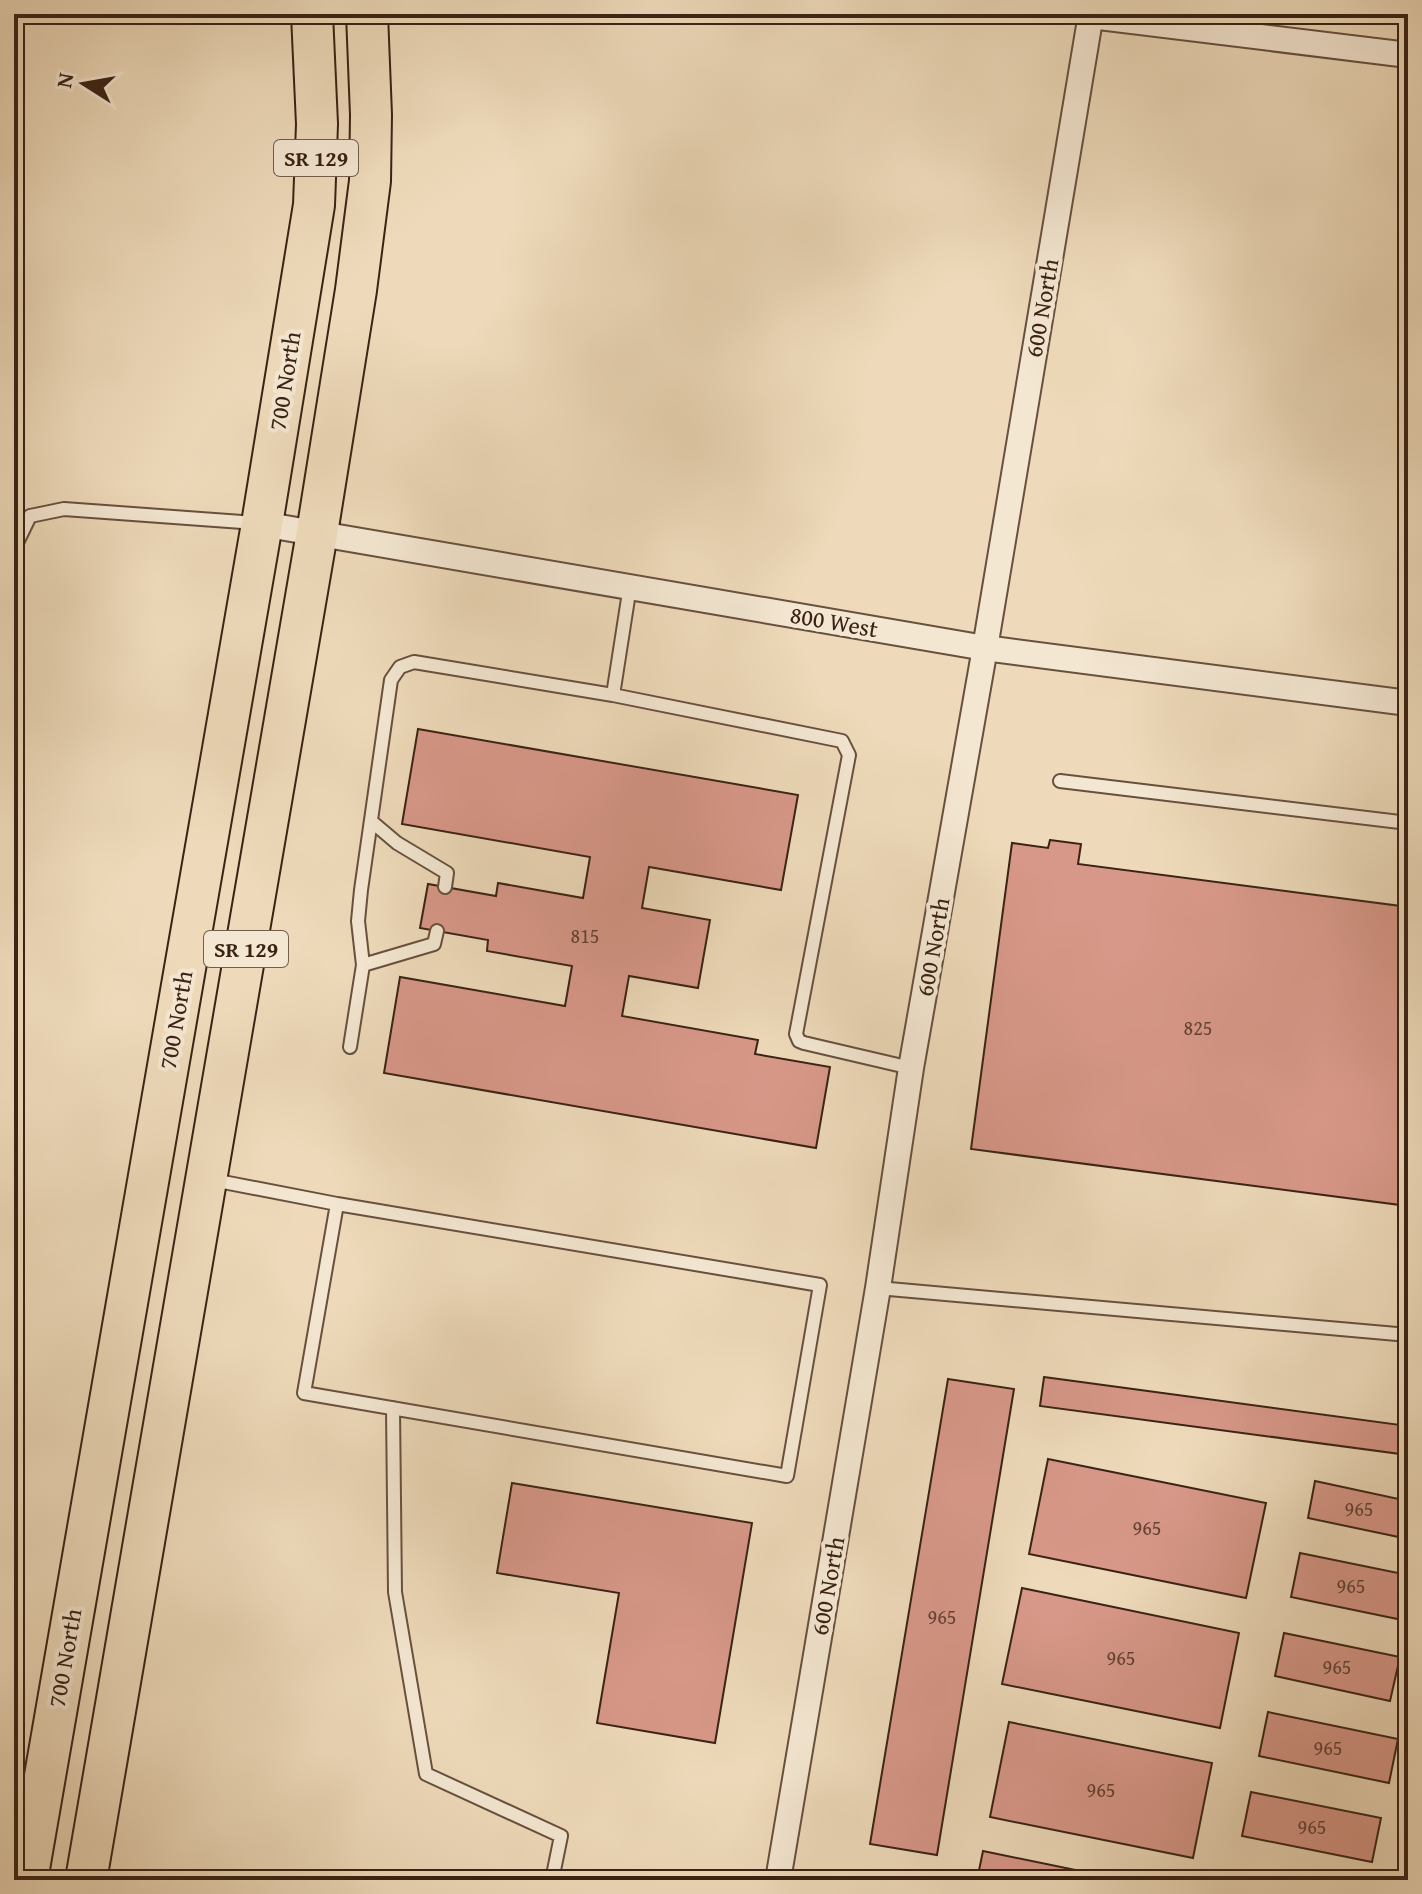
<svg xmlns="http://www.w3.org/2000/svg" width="1422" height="1894" font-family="'Gentium Book Plus',serif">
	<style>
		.building { fill: #d89889; stroke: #3a2215; stroke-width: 2 }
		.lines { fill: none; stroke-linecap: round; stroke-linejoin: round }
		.lane-casing { stroke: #67503e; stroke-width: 16 }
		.street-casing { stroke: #67503e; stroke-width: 28 }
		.primary-casing { stroke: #3a2215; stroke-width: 44 }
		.lane { stroke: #f4e7d2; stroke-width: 12 }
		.street { stroke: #f4e7d2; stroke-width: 24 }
		.primary { stroke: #eedaba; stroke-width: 40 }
		.labels { text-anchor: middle; stroke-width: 8; stroke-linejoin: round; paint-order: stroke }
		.number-label { font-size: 20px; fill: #624032 }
		.shield { fill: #f4e7d2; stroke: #725d4e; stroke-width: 2 }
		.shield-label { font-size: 22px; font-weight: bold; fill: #3a2215 }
		.street-label { font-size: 24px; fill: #3a2215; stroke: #f4e7d2 }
	</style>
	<rect width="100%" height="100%" fill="#eedaba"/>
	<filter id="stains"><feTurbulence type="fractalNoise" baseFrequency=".0025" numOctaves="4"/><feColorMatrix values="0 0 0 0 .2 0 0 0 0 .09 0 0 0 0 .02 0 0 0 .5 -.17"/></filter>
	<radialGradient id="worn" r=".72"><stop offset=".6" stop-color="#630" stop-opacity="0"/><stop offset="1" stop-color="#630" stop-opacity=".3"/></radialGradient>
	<path class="building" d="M418,729L798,795L781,890L649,867L642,908L710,920L698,988L629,976L622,1016L758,1040L755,1054L830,1067L816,1148L384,1073L400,977L565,1006L572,966L487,951L488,940L420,928L428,884L496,896L498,883L583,898L590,857L402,824Z
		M1050,840L1081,844L1078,864L1408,907V1206L971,1149L1012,843L1048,848Z
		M1044,1377L1408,1426V1455L1040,1406Z
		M948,1379L1014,1389L937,1855L870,1844Z
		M1048,1459L1266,1503L1246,1598L1029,1554Z
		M1315,1481L1408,1501V1539L1308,1518Z
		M512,1483L752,1523L715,1743L597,1723L619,1593L497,1573Z
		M1300,1553L1408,1575L1407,1621L1291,1597Z
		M1022,1588L1239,1633L1220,1728L1002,1684Z
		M1284,1633L1400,1657L1390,1701L1275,1676Z
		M1268,1712L1398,1739L1389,1783L1259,1756Z
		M1009,1722L1212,1763L1193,1858L990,1817Z
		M1251,1792L1381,1818L1372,1862L1242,1836Z
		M983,1851L1124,1880H977Z"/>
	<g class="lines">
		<defs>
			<path id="lane" d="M14,549L30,516L64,509L256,523
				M613,695L630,586
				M1060,781L1408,823
				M371,821L397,843L447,873L445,887
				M363,965L434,944L437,931
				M350,1047L363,965L358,921L361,890L391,680L400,667L414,662L613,695L842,741L849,755L796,1034L799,1041L804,1043L911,1068
				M213,1180L337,1204L820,1285L787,1476L304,1393L337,1204
				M878,1288L1408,1335
				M393,1408L395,1592L426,1774L561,1836L552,1880"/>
			<path id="street" d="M1091,16L1408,55
				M262,524L985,648L1408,703
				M778,1880L878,1288L911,1068L985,648L1091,14"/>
			<path id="primary" d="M27,1880L262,524L314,205L317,124L312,14
				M86,1880L317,533L356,290L370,181L371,115L367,14"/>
		</defs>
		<use href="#lane" class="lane-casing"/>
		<use href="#street" class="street-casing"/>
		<use href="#primary" class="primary-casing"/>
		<use href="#lane" class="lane"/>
		<use href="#street" class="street"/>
		<use href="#primary" class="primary"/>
	</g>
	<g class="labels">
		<g class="number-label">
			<text x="585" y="943">815</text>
			<text x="1198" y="1035">825</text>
			<text x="1359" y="1516">965</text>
			<text x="1147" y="1535">965</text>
			<text x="1351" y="1593">965</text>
			<text x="942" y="1624">965</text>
			<text x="1121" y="1665">965</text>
			<text x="1337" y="1674">965</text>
			<text x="1328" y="1755">965</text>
			<text x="1101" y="1797">965</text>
			<text x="1312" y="1834">965</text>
		</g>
		<g class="shield">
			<rect x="274" y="140" width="84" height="36" rx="6"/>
			<rect x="204" y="931" width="84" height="36" rx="6"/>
		</g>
		<g class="shield-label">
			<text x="316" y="166">SR 129</text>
			<text x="246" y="957">SR 129</text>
		</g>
		<g class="street-label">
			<text transform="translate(1042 308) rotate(-80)" y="8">600 North</text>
			<text transform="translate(285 381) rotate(-81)" y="8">700 North</text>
			<text transform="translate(834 622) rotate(10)" y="8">800 West</text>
			<text transform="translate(933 947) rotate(-80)" y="8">600 North</text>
			<text transform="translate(176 1020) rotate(-80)" y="8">700 North</text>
			<text transform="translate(828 1586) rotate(-80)" y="8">600 North</text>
			<text transform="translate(65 1658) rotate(-80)" y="8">700 North</text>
		</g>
	</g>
	<rect width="1422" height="1894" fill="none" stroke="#eedaba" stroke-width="48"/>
	<rect x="16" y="16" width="1390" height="1862" fill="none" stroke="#3a2215" stroke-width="4"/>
	<rect x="24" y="24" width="1374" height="1846" fill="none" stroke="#3a2215" stroke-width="2"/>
	<g transform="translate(84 84) rotate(281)" stroke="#f4e7d2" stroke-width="6" paint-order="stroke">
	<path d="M0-6L14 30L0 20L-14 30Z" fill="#3a2215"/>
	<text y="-12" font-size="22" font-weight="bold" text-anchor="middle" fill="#3a2215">N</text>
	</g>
	<rect width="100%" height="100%" filter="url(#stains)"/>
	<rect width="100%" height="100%" fill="url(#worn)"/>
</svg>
